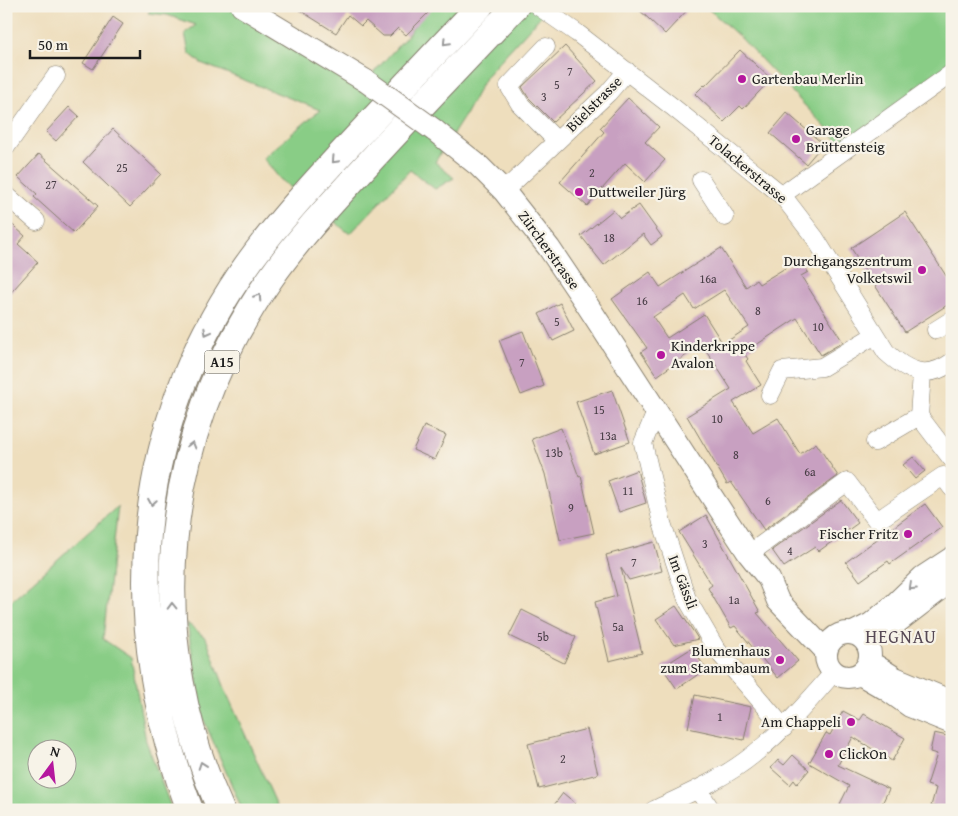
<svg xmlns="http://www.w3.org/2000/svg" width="958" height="816" font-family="'Gentium Book Plus',serif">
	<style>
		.green { fill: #89cd86; stroke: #527451; fill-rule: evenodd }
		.building { fill: #c8a0c1; fill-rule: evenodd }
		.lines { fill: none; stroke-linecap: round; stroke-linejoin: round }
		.minor-casing { stroke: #857d6c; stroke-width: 19 }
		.major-casing { stroke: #857d6c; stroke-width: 24 }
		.highway-casing { stroke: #857d6c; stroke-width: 28 }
		.minor { stroke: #fff; stroke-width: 18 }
		.major { stroke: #fff; stroke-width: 22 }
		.highway { stroke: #fff; stroke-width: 26 }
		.major-bridge-casing { stroke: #857d6c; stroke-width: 24; stroke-linecap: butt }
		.major-bridge { stroke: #fff; stroke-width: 22 }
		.oneway { stroke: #999 }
		.poi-dot { fill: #b5179e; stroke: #f7f3e8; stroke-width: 2 }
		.labels { text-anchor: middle; stroke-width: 4.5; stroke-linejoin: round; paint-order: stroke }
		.number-label { font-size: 12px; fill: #473d45 }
		.shield { fill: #f7f3e8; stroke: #5e5c59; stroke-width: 1 }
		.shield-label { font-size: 14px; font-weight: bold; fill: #1c1c1c }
		.poi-label { font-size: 15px; fill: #1c1c1c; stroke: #f7f3e8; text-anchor: start }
		.street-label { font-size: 15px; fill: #1c1c1c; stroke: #f7f3e8 }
		.quarter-label { font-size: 18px; letter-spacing: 1px; fill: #584a56; stroke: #f7f3e8 }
	</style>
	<rect width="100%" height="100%" fill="#f7f3e8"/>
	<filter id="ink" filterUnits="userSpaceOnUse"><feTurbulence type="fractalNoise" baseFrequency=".02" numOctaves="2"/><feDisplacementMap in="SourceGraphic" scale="10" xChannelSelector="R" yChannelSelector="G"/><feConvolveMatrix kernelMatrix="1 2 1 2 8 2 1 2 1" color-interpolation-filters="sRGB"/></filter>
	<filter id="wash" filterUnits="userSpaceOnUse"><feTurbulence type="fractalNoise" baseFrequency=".0096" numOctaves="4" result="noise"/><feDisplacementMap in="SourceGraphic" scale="20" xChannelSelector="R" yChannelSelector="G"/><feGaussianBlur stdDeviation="1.12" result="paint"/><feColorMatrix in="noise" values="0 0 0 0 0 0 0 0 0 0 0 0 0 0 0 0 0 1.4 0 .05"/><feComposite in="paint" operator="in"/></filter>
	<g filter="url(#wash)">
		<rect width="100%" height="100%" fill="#eedebd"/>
		<path class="green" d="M153,6H242L366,81L406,37L430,6H550L486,76L464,117L435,162L454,178L435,189L410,170L350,234L280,179L263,158L320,110L201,63L189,53L185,33L196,25L167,15L148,13Z
			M705,6H952V73L846,149L741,38Z
			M118,506L103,639L131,658L146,741L172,810H21L6,801V605ZM68,748V778H38V748Z
			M187,623L206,638L227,694L279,810H243L238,800L203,718Z"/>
		<g id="blocks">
			<path class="building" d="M293,6H435L406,35L398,28L390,36H383L366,21L361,26L348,15L336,33Z
				M635,6H691L665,34Z
				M113,17L123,24L93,69L83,63Z
				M565,46L597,81L553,122L528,97L522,87Z
				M740,50L771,79L743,109L740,106L724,122L695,94L704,85L705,86Z
				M628,98L659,127L645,142L665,160L645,182L625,163L587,206L560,182L604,132L600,128Z
				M69,107L79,116L56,141L46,132Z
				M787,113L823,144L806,164L770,133Z
				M113,129L161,174L130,207L83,162Z
				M39,154L98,206L74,233L34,197L37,194L18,177Z
				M639,205L662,237L651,245L643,234L604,265L581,236L613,210L620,218Z
				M905,212L952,285V302L905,332L851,248Z
				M6,219L25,236L18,244L38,262L6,298Z
				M721,248L746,287L756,280L759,284L800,259L808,272L801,276L843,342L821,355L797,318L744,353L748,359L746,361L761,385L733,402L753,433L778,418L800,454L816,443L838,476L764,530L731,482L727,484L687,416L731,389L702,344L657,376L641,352L647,348L612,299L650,272L660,287ZM724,290L749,327L723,344L704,314L667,338L653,317L685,295L694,309Z
				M560,303L574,331L553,341L539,314Z
				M523,331L544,386L521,395L499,340Z
				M612,390L630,442L594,454L576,402Z
				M424,426L446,435L435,460L413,450Z
				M561,428L579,477L581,476L594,533L560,540L545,474L532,439Z
				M913,457L925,471L915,479L903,465Z
				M637,470L646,503L619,512L608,481Z
				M841,500L858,523L819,551L815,547L784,567L772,550Z
				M925,504L942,527L890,564L888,561L860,581L846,562Z
				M706,515L760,612L757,613L798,661L778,678L735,626L731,628L708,588L712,585L679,532Z
				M654,542L662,571L629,580L621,568L642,653L609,661L595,602L617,596L606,555Z
				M676,606L695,634L698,639L674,645L656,619Z
				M522,610L576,637L564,663L509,636Z
				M692,648L706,669L677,689L662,667Z
				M695,695L751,707L744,740L688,728Z
				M843,711L860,720L864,714L905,738L892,761L853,737L838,765L889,789L879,810H853L840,804L849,786L809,763L826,733L830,735Z
				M587,729L598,774L539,789L528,744Z
				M934,733L952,737V810L931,806L936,788L927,785L937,754L930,752Z
				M793,755L809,770L797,784L794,780L790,785L771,768L778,760L784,765Z
				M563,793L575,803L569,810H560L554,805Z"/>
		</g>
	</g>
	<g filter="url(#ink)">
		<use href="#blocks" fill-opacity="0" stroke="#857d6c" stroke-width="1"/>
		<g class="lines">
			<defs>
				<path id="minor" d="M538,6L577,33L674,108L782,195L815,238L886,352C907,371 926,381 952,362
					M546,47L509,86L520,104L557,141
					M6,147L56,76
					M701,180L725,217
					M504,191L608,93L627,71
					M6,195L36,221
					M782,195L952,73
					M936,330L952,320
					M922,373L919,416L951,458
					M770,395L782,371L822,367L875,335
					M656,412L643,443L662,523L687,599L716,649L784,728
					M875,442L919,416
					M749,554L847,482L877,521L943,476L952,488
					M698,789L711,810
					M654,810C688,794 725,778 754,754C784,730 809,701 834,672"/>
				<path id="major" d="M242,6L366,81
					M434,130L479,166L504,191L549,248L586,303L749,554L769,579L778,601L826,651
					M888,629L952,580
					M826 655a22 22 0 1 1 44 0a22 22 0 1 1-44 0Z
					M853,633L871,624L893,606L923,577L952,558
					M876,666L895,678L952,702
					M860,674L886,689L910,706L952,723"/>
				<path id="highway" d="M190,810C121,629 130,438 240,275C272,228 311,186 350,144C393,98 436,52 480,6
					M221,810C141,634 161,437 270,279C300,236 337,197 372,159C420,107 468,57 516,6"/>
			</defs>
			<use href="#minor" class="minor-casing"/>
			<use href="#major" class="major-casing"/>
			<use href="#highway" class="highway-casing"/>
			<use href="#minor" class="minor"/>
			<use href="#major" class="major"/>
			<use href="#highway" class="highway"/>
			<defs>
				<path id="major-bridge" d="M366,81L434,130"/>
			</defs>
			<use href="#major-bridge" class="major-bridge-casing"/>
			<use href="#major-bridge" class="major-bridge"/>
		</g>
		<defs><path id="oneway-chevron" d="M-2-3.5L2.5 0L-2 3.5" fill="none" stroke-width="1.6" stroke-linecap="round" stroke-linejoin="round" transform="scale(1.25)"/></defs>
		<g class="oneway">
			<use href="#oneway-chevron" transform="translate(446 42) rotate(133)"/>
			<use href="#oneway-chevron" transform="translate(335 160) rotate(133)"/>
			<use href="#oneway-chevron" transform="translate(258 297) rotate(-57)"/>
			<use href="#oneway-chevron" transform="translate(207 332) rotate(118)"/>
			<use href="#oneway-chevron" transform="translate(192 445) rotate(-75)"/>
			<use href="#oneway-chevron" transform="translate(152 502) rotate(99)"/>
			<use href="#oneway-chevron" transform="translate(912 587) rotate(137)"/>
			<use href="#oneway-chevron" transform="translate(172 606) rotate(-91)"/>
			<use href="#oneway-chevron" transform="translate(202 765) rotate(-109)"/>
		</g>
	</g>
	<g class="poi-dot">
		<circle cx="742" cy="79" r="5"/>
		<circle cx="796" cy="139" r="5"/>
		<circle cx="579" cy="192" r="5"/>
		<circle cx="922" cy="270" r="5"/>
		<circle cx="661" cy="355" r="5"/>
		<circle cx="908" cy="534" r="5"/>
		<circle cx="780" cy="660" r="5"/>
		<circle cx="851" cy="722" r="5"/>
		<circle cx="829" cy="754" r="5"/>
	</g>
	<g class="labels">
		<g class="number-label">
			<text x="570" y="76">7</text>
			<text x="557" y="89">5</text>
			<text x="544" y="101">3</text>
			<text x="122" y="172">25</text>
			<text x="592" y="177">2</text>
			<text x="51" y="189">27</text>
			<text x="609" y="242">18</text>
			<text x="708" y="283">16a</text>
			<text x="642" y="305">16</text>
			<text x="758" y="315">8</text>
			<text x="557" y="326">5</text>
			<text x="818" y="331">10</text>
			<text x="522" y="367">7</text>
			<text x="599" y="414">15</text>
			<text x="717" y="423">10</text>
			<text x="608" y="440">13a</text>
			<text x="554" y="457">13b</text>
			<text x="736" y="459">8</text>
			<text x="810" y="476">6a</text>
			<text x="628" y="495">11</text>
			<text x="768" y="505">6</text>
			<text x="571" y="512">9</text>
			<text x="705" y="548">3</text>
			<text x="790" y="555">4</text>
			<text x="634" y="567">7</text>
			<text x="734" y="604">1a</text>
			<text x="618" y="631">5a</text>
			<text x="543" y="641">5b</text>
			<text x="720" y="721">1</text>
			<text x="563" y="763">2</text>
		</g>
		<rect class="shield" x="204.5" y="350.5" width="35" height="23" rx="4"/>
		<g class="shield-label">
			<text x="222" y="367">A15</text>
		</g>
		<g class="poi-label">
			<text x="752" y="84">Gartenbau Merlin</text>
			<text x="806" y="135">Garage<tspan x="806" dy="17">Brüttensteig</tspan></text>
			<text x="589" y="197">Duttweiler Jürg</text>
			<text x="912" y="266" text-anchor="end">Durchgangszentrum<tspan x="912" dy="17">Volketswil</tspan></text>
			<text x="671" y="351">Kinderkrippe<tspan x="671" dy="17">Avalon</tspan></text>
			<text x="898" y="539" text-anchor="end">Fischer Fritz</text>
			<text x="770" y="656" text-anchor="end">Blumenhaus<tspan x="770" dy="17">zum Stammbaum</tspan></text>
			<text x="841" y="727" text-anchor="end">Am Chappeli</text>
			<text x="839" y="759">ClickOn</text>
		</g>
		<g class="street-label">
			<text transform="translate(594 104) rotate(-45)" y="5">Büelstrasse</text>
			<text transform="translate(748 169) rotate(40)" y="5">Tolackerstrasse</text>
			<text transform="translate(549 250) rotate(54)" y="5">Zürcherstrasse</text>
			<text transform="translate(683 582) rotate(69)" y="5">Im Gässli</text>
		</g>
		<g class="quarter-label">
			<text x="901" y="643">HEGNAU</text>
		</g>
	</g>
	<rect width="958" height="816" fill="none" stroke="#f7f3e8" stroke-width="25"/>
	<g transform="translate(52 764) rotate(15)"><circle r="24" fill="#f7f3e8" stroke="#9f9d96"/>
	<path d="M0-4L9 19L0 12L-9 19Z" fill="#b5179e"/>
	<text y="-8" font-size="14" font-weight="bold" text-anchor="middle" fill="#1c1c1c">N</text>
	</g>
	<path d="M30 50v8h110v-8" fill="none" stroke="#1c1c1c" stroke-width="2.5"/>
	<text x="38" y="50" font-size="15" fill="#1c1c1c" stroke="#f7f3e8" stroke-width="4" paint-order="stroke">50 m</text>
</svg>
